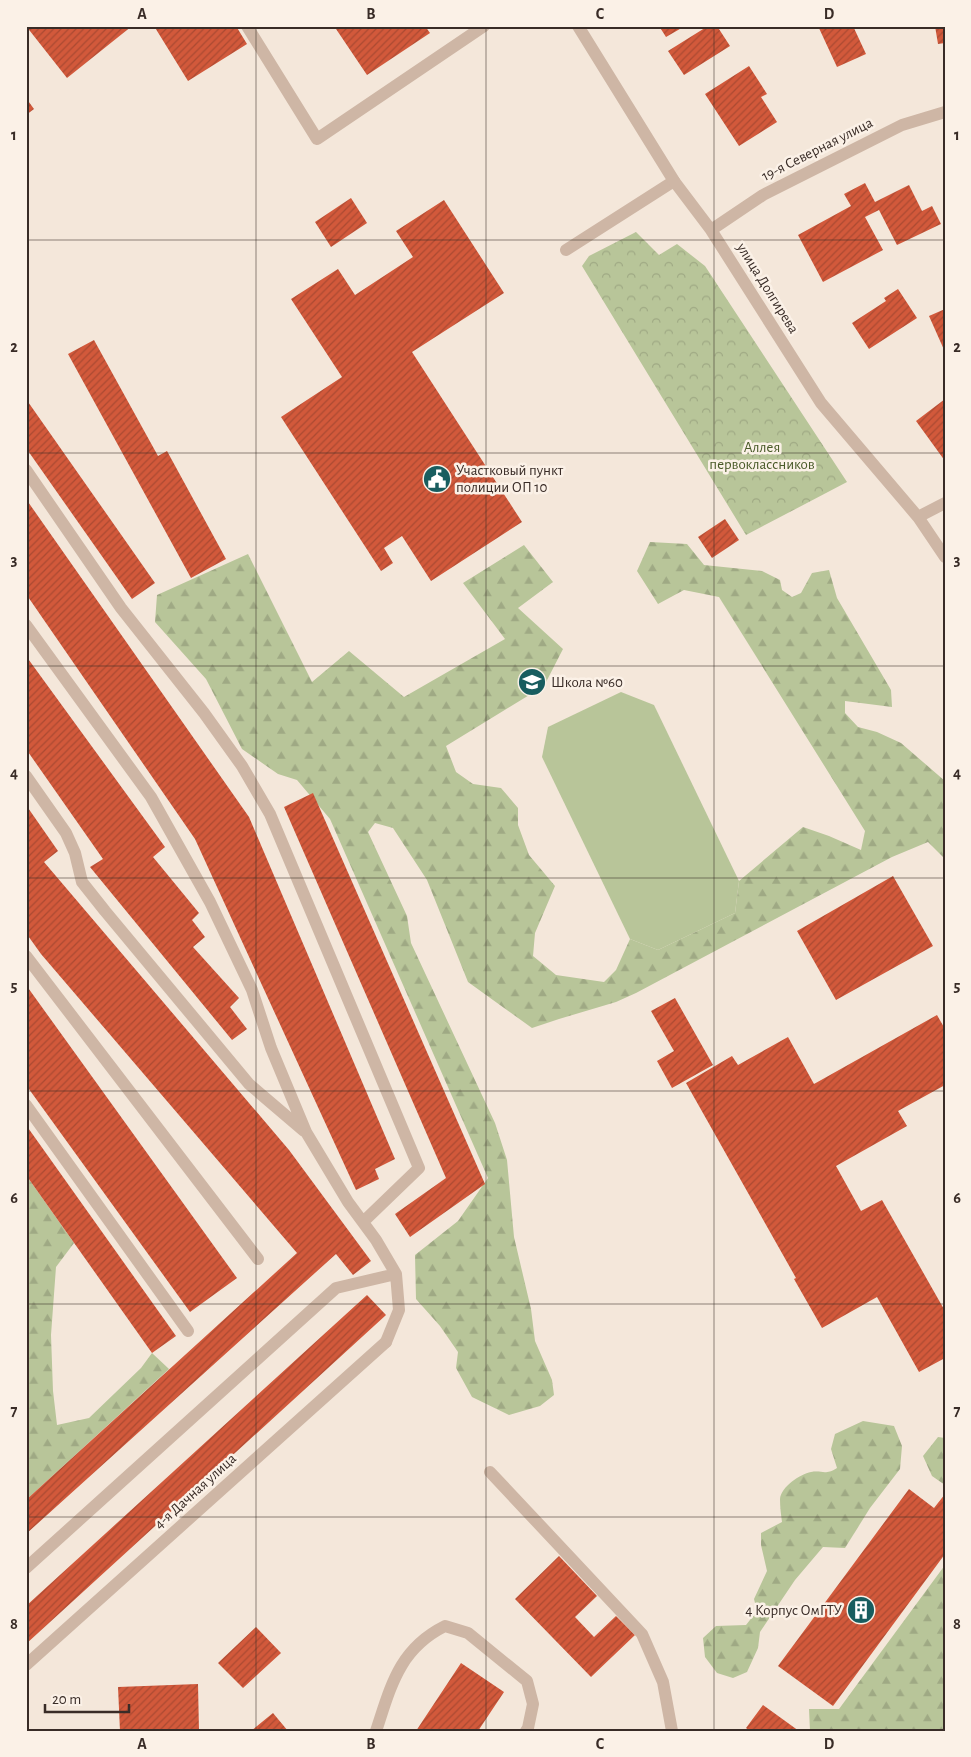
<svg xmlns="http://www.w3.org/2000/svg" width="971" height="1757" font-family="'Alegreya Sans',sans-serif">
	<style>
		.green { fill: #b8c599 }
		.forest { fill: url(#forest-firs) }
		.park { fill: url(#park-crowns) }
		.building { fill: url(#building-hatch) }
		.lines { fill: none; stroke-linecap: round; stroke-linejoin: round }
		.service { stroke: #ceb6a5; stroke-width: 12 }
		.minor { stroke: #ceb6a5; stroke-width: 12 }
		.grid { fill: none; stroke: #392c27; stroke-width: 1; stroke-opacity: 0.55 }
		.labels { text-anchor: middle; stroke-width: 5; stroke-linejoin: round; paint-order: stroke }
		.street-label { font-size: 15px; fill: #392c27; stroke: #fbf1e7 }
		.park-label { font-size: 15px; fill: #495a28; stroke: #fbf1e7 }
		.poi-label { font-size: 15px; fill: #392c27; stroke: #fbf1e7; text-anchor: start }
		.neatline { fill: none; stroke: #392c27; stroke-width: 2 }
		.grid-label { font-size: 16px; text-anchor: middle; font-weight: bold; fill: #392c27 }
	</style>
	<defs>
		<pattern id="forest-firs" width="22" height="20" patternUnits="userSpaceOnUse" patternTransform="scale(1.25)"><rect width="22" height="20" fill="#b8c599"/><path d="M5 1l3.5 6h-7zM16 11l3.5 6h-7z" fill="#9fa984"/></pattern>
		<pattern id="park-crowns" width="20" height="18" patternUnits="userSpaceOnUse" patternTransform="scale(1.25)"><rect width="20" height="18" fill="#b8c599"/><path d="M2 6a3 3 0 1 1 6 0M12 15a3 3 0 1 1 6 0" fill="none" stroke="#9fa984"/></pattern>
		<pattern id="building-hatch" width="6" height="6" patternUnits="userSpaceOnUse" patternTransform="scale(1.25)"><rect width="6" height="6" fill="#d2593b"/><path d="M-1 1l2-2M0 6l6-6M5 7l2-2" fill="none" stroke="#ab4a32"/></pattern>
	</defs>
	<rect width="100%" height="100%" fill="#f4e7da"/>
	<path class="green" d="M621,692L654,705L739,881L735,913L658,950L630,939L542,757L548,727Z"/>
	<path class="forest" d="M650,542L687,544L704,565L762,571L780,580L782,590L792,597L801,593L812,573L829,570L837,598L891,690L892,707L845,701V713L858,727L877,732L901,743L945,781V859L928,842L892,857L636,993L616,1002L559,1019L532,1028L468,982L427,880L393,828L375,823L368,832L407,916L411,943L495,1123L507,1160L514,1237L531,1309L535,1341L552,1380L554,1395L540,1406L509,1415L472,1397L456,1368L458,1352L440,1326L416,1299L415,1255L458,1221L488,1178L330,819L297,780L278,774L242,749L206,679L155,622L157,595L248,554L312,682L349,651L404,697L505,639L463,583L524,545L553,582L518,608L563,649L544,686L446,746L456,772L473,784L501,788L518,808V825L529,855L555,886L535,933L533,956L556,975L604,982L616,970L630,939L658,950L735,913L739,881L803,827L829,836L861,850L865,831L719,597L684,590L658,604L637,571Z
		M26,1175L74,1243L56,1267L51,1335L53,1391L57,1425L89,1418L141,1368L152,1353L169,1369L26,1500Z
		M863,1421L894,1426L902,1446L900,1469L870,1508L845,1548L823,1547L795,1580L760,1632L758,1648L747,1672L733,1678L717,1673L705,1657L703,1638L716,1626L746,1625L757,1611L754,1599L767,1571L761,1545V1533L782,1522C781,1515 780,1507 780,1499C781,1487 800,1474 811,1472C823,1470 824,1476 837,1468L831,1449L835,1434Z
		M938,1437L945,1438V1485L932,1476L923,1456Z
		M945,1565V1731H810L809,1709H839Z"/>
	<path class="park" d="M636,232L659,255L677,244L705,266L847,482L746,535L582,266L589,256Z"/>
	<path class="building" d="M26,26H132L67,78Z
		M154,26H236L247,44L188,81Z
		M334,26H425L430,33L367,75Z
		M659,26H685L666,37Z
		M708,26H717L730,46L684,75L668,51Z
		M818,26H853L866,54L837,67Z
		M935,26H945V43L938,44Z
		M749,66L767,94L761,97L777,122L739,146L705,94Z
		M26,98L34,109L26,115Z
		M865,183L875,202L909,185L922,211L932,206L941,224L897,245L879,210L865,217L883,250L823,282L798,235L851,206L844,194Z
		M351,198L367,223L331,247L315,222Z
		M444,200L504,293L412,352L522,522L431,581L402,536L384,548L393,563L381,571L281,417L342,377L291,299L338,269L355,295L413,257L396,231Z
		M898,289L917,318L869,349L852,323L886,301L884,298Z
		M945,309V352L929,316Z
		M94,340L158,456L167,451L226,559L191,578L68,354Z
		M26,399L155,583L132,599L26,448Z
		M945,399V461L916,421Z
		M26,499L249,817L395,1159L375,1169L379,1179L356,1190L195,839L26,594Z
		M725,519L739,540L712,558L698,537Z
		M26,656L165,847L153,857L199,913L192,920L205,937L193,947L239,998L230,1007L247,1029L232,1040L90,867L103,859L26,749Z
		M313,793L485,1184L410,1237L395,1214L446,1178L284,807Z
		M26,805L58,851L44,862L289,1150L371,1261L353,1275L336,1254L26,1534V1500L297,1253L41,954L26,933Z
		M893,876L933,946L836,1000L797,931Z
		M26,985L237,1278L190,1312L26,1085Z
		M675,998L713,1065L672,1088L657,1061L674,1051L651,1011Z
		M937,1015L945,1029V1085L898,1111L907,1126L836,1166L861,1211L882,1200L945,1311V1358L919,1372L877,1297L822,1328L794,1279L796,1278L686,1083L732,1056L738,1065L788,1037L814,1084Z
		M26,1125L176,1336L152,1353L26,1175Z
		M367,1295L386,1315L26,1644V1606Z
		M909,1489L934,1508L945,1494V1554L833,1706L778,1666Z
		M559,1556L597,1596L575,1617L594,1637L616,1616L635,1635L591,1677L515,1599Z
		M256,1627L281,1653L243,1688L218,1663Z
		M461,1663L504,1692L478,1731H416Z
		M198,1684L199,1731H120L118,1687Z
		M763,1705L799,1731H750L746,1728Z
		M273,1713L288,1731H251Z"/>
	<g class="lines">
		<path class="service" d="M247,26L317,139L484,26
			M566,250L674,181
			M26,470L121,608L204,713L242,766L270,814L419,1168L363,1222
			M26,625L151,797L210,902L252,990L271,1048L306,1132L348,1202L376,1240L396,1274L399,1310L386,1342
			M26,776L66,833L75,853L82,882L105,911L249,1084L304,1131
			M26,956L258,1259
			M26,1105L188,1331
			M490,1472L642,1634L663,1682L672,1731
			M26,1568L336,1288L396,1274
			M376,1731C391,1686 399,1649 445,1626L468,1633L527,1681L533,1704L528,1728L526,1731"/>
		<path class="minor" d="M578,26L674,181L711,230L821,403L918,517L945,557
			M711,230L763,195L902,125L945,112
			M918,517L945,503
			M26,1665L386,1342"/>
	</g>
	<path class="grid" d="M256,26V1731M486,26V1731M714,26V1731M26,240H945M26,453H945M26,666H945M26,878H945M26,1091H945M26,1304H945M26,1517H945"/>
	<defs>
		<symbol id="civic-disc" viewBox="-11 -11 22 22"><circle r="9.5" fill="#185d5f" stroke="#fbf1e7"/><path d="M-.6-6.5H3V-4.5H.6V-3L4-1V1h2V6H-6V1h2V-1L-.6-3ZM-1.2 2.5V6h2.4V2.5Z" fill="#fff"/></symbol>
		<symbol id="school-disc" viewBox="-11 -11 22 22"><circle r="9.5" fill="#185d5f" stroke="#fbf1e7"/><path d="M0-5L7-2L0 1L-7-2ZM-4 1L0 2.5L4 1V4Q0 6-4 4Z" fill="#fff"/></symbol>
		<symbol id="building-disc" viewBox="-11 -11 22 22"><circle r="9.5" fill="#185d5f" stroke="#fbf1e7"/><path d="M-4-6H4V6H1V3H-1V6H-4ZM-2.5-4.3h1.7v1.8h-1.7ZM.8-4.3h1.7v1.8H.8ZM-2.5-1h1.7V.8h-1.7ZM.8-1h1.7V.8H.8Z" fill="#fff"/></symbol>
	</defs>
	<g fill-rule="evenodd">
		<use href="#civic-disc" x="421" y="463" width="32" height="32"/>
		<use href="#school-disc" x="516" y="666" width="32" height="32"/>
		<use href="#building-disc" x="845" y="1594" width="32" height="32"/>
	</g>
	<g class="labels">
		<g class="street-label">
			<text transform="translate(817 149) rotate(-27)" y="5">19-я Северная улица</text>
			<text transform="translate(768 288) rotate(58)" y="5">улица Долгирева</text>
			<text transform="translate(195 1491) rotate(-42)" y="5">4-я Дачная улица</text>
		</g>
		<g class="park-label">
			<text x="762" y="452">Аллея<tspan x="762" dy="17">первоклассников</tspan></text>
		</g>
		<g class="poi-label">
			<text x="456" y="475">Участковый пункт<tspan x="456" dy="17">полиции ОП 10</tspan></text>
			<text x="551" y="687">Школа №60</text>
			<text x="842" y="1615" text-anchor="end">4 Корпус ОмГТУ</text>
		</g>
	</g>
	<rect width="971" height="1757" fill="none" stroke="#fbf1e7" stroke-width="55"/>
	<path d="M45 1704v8h84v-8" fill="none" stroke="#392c27" stroke-width="2.5"/>
	<text x="52" y="1704" font-size="15" fill="#392c27" stroke="#fbf1e7" stroke-width="4" paint-order="stroke">20 m</text>
	<rect x="28" y="28" width="916" height="1702" class="neatline"/>
	<g class="grid-label">
		<text x="142" y="19">A</text>
		<text x="371" y="19">B</text>
		<text x="600" y="19">C</text>
		<text x="829" y="19">D</text>
		<text x="14" y="140">1</text>
		<text x="957" y="140">1</text>
		<text x="14" y="352">2</text>
		<text x="957" y="352">2</text>
		<text x="14" y="565">3</text>
		<text x="957" y="565">3</text>
		<text x="14" y="778">4</text>
		<text x="957" y="778">4</text>
		<text x="14" y="991">5</text>
		<text x="957" y="991">5</text>
		<text x="14" y="1203">6</text>
		<text x="957" y="1203">6</text>
		<text x="14" y="1416">7</text>
		<text x="957" y="1416">7</text>
		<text x="14" y="1629">8</text>
		<text x="957" y="1629">8</text>
		<text x="142" y="1749">A</text>
		<text x="371" y="1749">B</text>
		<text x="600" y="1749">C</text>
		<text x="829" y="1749">D</text>
	</g>
</svg>
